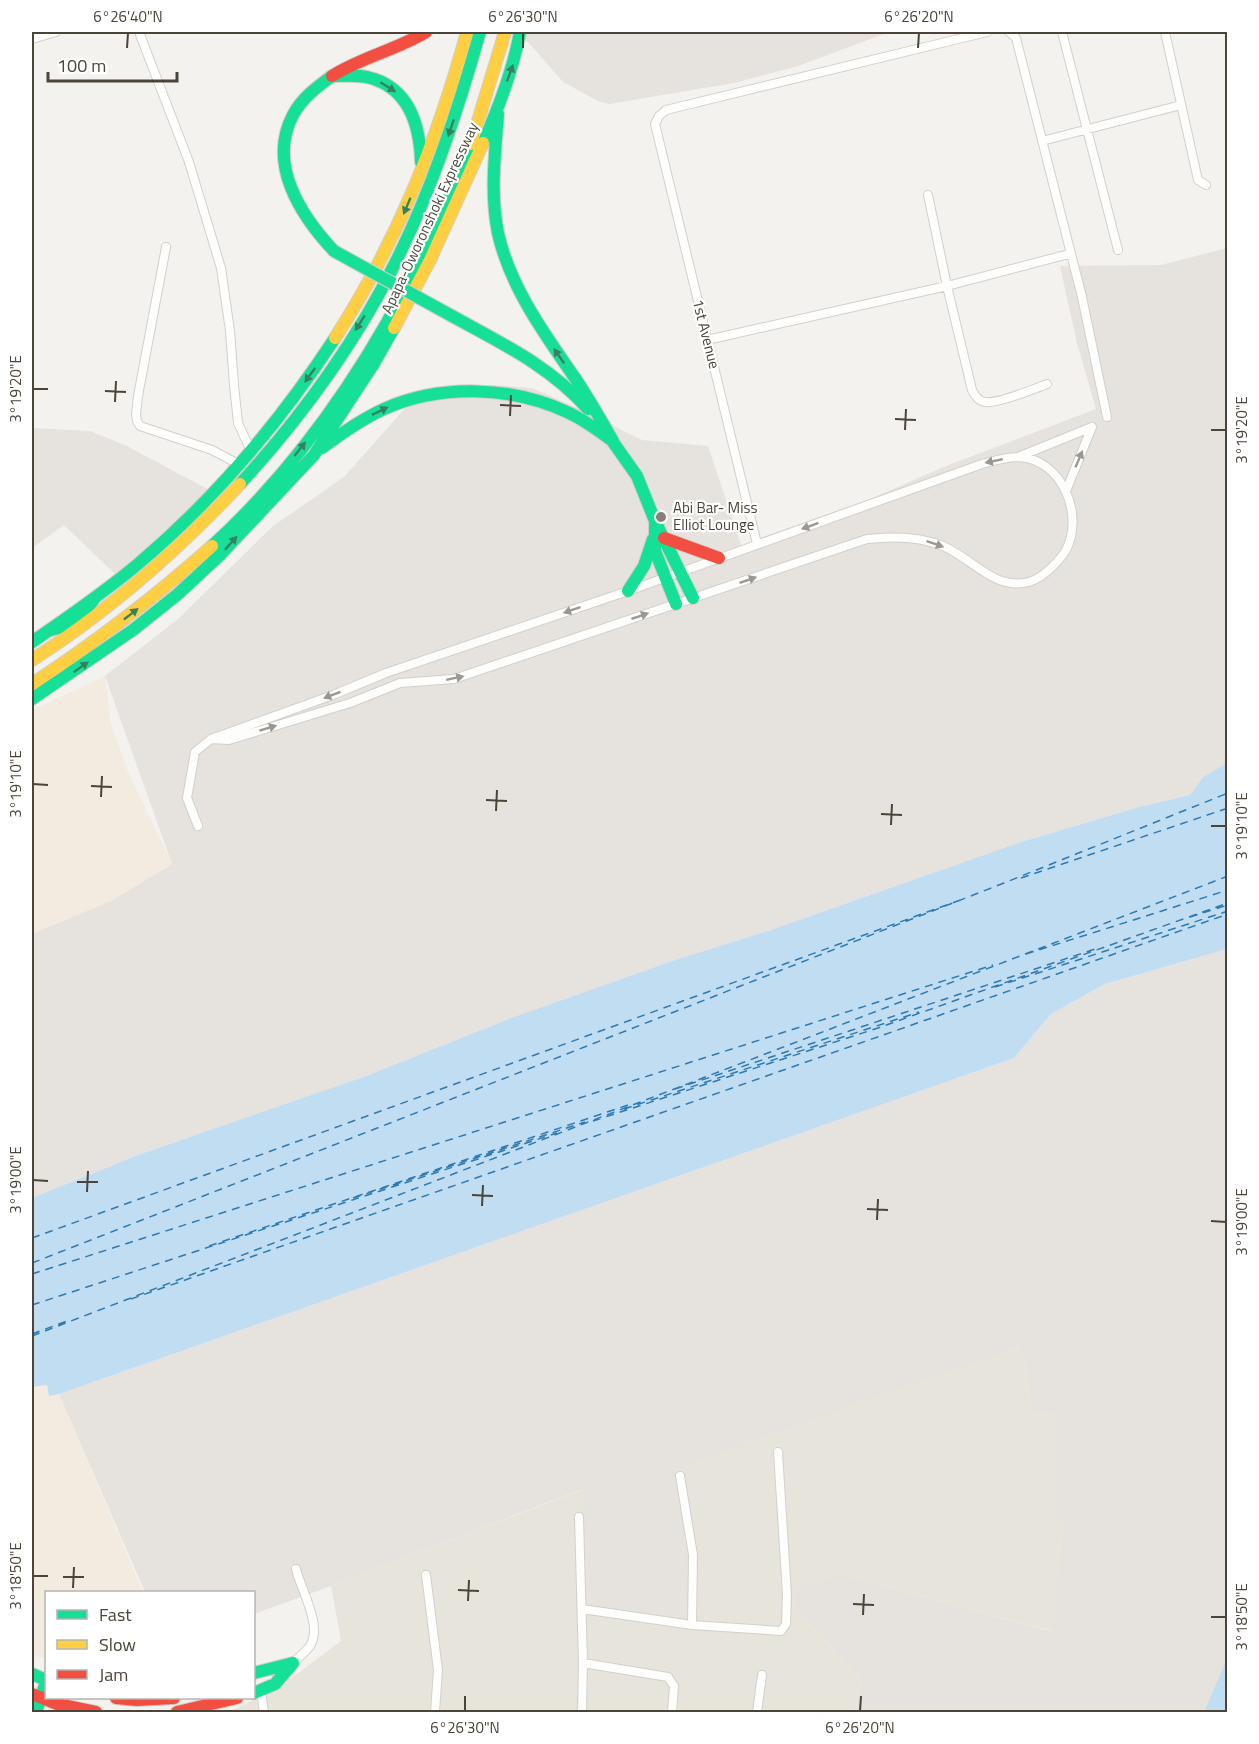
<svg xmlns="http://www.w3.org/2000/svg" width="1259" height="1744" font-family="'Titillium Web',sans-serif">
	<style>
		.residential { fill: #e7e4dc }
		.commercial { fill: #f3ebdf }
		.industrial { fill: #e6e2de }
		.parking { fill: #e6e3df }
		.water { fill: #c0ddf1 }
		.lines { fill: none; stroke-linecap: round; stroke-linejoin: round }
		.ferry { stroke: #2e7ab2; stroke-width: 1.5; stroke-dasharray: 8 6; stroke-linecap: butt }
		.street-casing { stroke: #d2d0cb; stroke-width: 10 }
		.fast-casing { stroke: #d3cfc5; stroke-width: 14 }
		.slow-casing { stroke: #d3cfc5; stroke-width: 14 }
		.jam-casing { stroke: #d3cfc5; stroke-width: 14 }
		.street { stroke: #fdfdfc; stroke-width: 8 }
		.fast { stroke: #16e098; stroke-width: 12 }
		.slow { stroke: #ffcf43; stroke-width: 12 }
		.jam { stroke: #f24e42; stroke-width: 12 }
		.fast-bridge-casing { stroke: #d3cfc5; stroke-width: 14; stroke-linecap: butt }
		.fast-bridge { stroke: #16e098; stroke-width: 12 }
		.oneway { fill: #36825f }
		.oneway2 { fill: #9b9791 }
		.ticks { fill: none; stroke: #4b4439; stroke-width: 2 }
		.poi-dot { fill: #868178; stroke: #fff; stroke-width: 2 }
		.labels { text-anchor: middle; stroke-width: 4.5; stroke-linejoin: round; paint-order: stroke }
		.street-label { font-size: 15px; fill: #4b4439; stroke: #fff }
		.poi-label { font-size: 15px; fill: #4b4439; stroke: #fff; text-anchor: start }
		.neatline { fill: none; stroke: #4b4439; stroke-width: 2 }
		.ticks-label { font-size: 15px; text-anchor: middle; fill: #4b4439 }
	</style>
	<rect width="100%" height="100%" fill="#f4f2ee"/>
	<path class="residential" d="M1019,1347L1024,1359L1032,1412L1055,1414L1054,1510L1063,1520L1054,1632L843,1575L798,1612L862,1680L855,1712H229L278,1688L341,1641L331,1586L584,1489L590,1604L695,1549L674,1469L843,1402Z"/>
	<path class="commercial" d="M105,676L111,724L128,772L172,864L82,918L32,934V710Z
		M47,1385L49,1396L59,1394L143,1592H46V1657H38L32,1654V1387Z"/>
	<path class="industrial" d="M519,32H889L798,66L734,83L609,104L598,101L563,82L529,43L518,36Z
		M1227,248V763L1203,777L1190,795L1139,807L1021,842L768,931L678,959L511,1018L366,1076L138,1155L32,1198V934L111,901L172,864L105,676L178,619L273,526L344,477L416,396L493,385L532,388L577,408L642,440L708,446L744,554L946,466L1096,409L1077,343L1060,266L1161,265Z
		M1227,949L1228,1659L1204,1712H855L862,1680L798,1612L795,1589L843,1575L1053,1632L1063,1521L1054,1510L1055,1414L1032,1412L1024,1359L1019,1347L871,1398L674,1469L695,1549L687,1617L590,1604L583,1489L331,1586L254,1614V1592H145L59,1394L1014,1058L1051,1014L1105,984Z"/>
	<path class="parking" d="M32,428L90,431L127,446L209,490L134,559L115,574L64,525L32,548Z"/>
	<path class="water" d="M1227,763V949L1105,984L1051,1014L1014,1058L59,1394L49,1396L47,1385L32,1387V1198L138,1155L366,1076L511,1018L678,959L768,931L1021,842L1139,807L1190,795L1203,777Z
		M1227,1659V1712H1204Z"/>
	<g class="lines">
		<path class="ferry" d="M1021,878L1228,808
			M1190,917L1228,905
			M1026,954L1228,890
			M995,987L1228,911
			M675,1089L1098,948
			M624,1109L919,1012
			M593,1121L878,1028L1228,903
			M353,1198L585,1122
			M32,1238L963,899
			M209,1246L631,1104
			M32,1263L1004,883L1228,793
			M32,1274L993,965
			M131,1299L1228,914
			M32,1305L557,1133
			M32,1334L67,1321
			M32,1336L1228,876"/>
		<defs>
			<path id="street" d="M139,32L189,162L221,268L230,331L234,385L238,423L251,451
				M1009,32L1016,38L1082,297L1107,417
				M1062,32L1118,250
				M1165,32L1198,180L1206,185
				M32,39L56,32
				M1042,141L1181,105
				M928,195L947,286L972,390C975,396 979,402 986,402C998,404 1034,389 1047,384
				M166,247L138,396L136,414L137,421L140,426L212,450L240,465
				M707,340L947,286L1069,254
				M1018,457L1092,427
				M1066,491L1092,427
				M757,544L655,124L659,116L666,110L987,32
				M198,826L187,798L195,752L211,739L333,695L386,673L628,591L982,464C993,461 1006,457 1018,457C1061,458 1085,514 1066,550C1063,556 1057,562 1052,567C1045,574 1039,579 1029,582C994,591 972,558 943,546C919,536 893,536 867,539L454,679L400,683L350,703L229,740L211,739
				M680,1476L693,1555L692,1625
				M579,1517L583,1663L582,1712
				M426,1575L438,1670L435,1712
				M582,1609L692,1625L781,1631L786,1624L787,1595L778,1452
				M293,1663C298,1657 306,1652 310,1646C323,1626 301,1590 296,1569
				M583,1663L668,1677L674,1686L672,1712
				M261,1692L264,1712
				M757,1712L762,1675"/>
			<path id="fast" d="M332,76C317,87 302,98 293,115C267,164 301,216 334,251
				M332,76C346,76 361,74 374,79C410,91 420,127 421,162
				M498,114C495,154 490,194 498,233C510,287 544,333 575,378C589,399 601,420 613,441
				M483,143C499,107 513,71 520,32
				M452,316C501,343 550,366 588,409
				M608,435L637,476L655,521L693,598
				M322,448C342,433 362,419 384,409C440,384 512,386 567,412C583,419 596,429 610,439
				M240,484C302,417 362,334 401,251C435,181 459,107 480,32
				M270,494L275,492L295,474
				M655,521V551L676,604
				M212,546C332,436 413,294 471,144
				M628,591L644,566L653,539
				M72,626L93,601
				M51,630L80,622
				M32,642C68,617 105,592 138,564C215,499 280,422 335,338
				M32,699L133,630L178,594L221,554L314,455L373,365L394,328
				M254,1673L293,1663
				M32,1674L46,1680
				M254,1693L275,1684L293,1663
				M36,1712L46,1682"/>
			<path id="slow" d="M471,144L505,32
				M394,328L430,260L483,143
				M335,338C398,240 436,144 467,32
				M32,660C109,611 178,550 240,484
				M32,684C96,642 155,597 212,546"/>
			<path id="jam" d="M332,76C362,57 396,50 426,32
				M664,538L719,558
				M32,1694L57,1704L96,1712
				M116,1698L137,1700L174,1698
				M177,1712L237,1698"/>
		</defs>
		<use href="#street" class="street-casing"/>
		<use href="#fast" class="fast-casing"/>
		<use href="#slow" class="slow-casing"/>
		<use href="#jam" class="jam-casing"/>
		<use href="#street" class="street"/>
		<use href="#fast" class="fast"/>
		<use href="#slow" class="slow"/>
		<use href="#jam" class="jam"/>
		<defs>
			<path id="fast-bridge" d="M334,251L452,316"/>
		</defs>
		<use href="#fast-bridge" class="fast-bridge-casing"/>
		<use href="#fast-bridge" class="fast-bridge"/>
	</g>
	<defs><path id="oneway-solid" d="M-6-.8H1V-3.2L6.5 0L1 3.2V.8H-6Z" transform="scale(1.5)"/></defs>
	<g class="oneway">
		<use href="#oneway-solid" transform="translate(510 73) rotate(-70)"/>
		<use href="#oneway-solid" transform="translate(388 87) rotate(32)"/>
		<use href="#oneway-solid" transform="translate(451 128) rotate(108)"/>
		<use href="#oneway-solid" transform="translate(407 206) rotate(113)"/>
		<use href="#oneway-solid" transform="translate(360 323) rotate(122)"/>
		<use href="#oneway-solid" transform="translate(559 356) rotate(-125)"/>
		<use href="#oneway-solid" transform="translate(310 375) rotate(126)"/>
		<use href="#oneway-solid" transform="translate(380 411) rotate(-26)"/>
		<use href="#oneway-solid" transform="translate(300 449) rotate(-52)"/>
		<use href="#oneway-solid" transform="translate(231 543) rotate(-48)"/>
		<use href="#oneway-solid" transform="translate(131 614) rotate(-38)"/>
		<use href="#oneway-solid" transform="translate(81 667) rotate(-35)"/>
	</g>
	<g class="oneway2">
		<use href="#oneway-solid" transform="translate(1079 459) rotate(-67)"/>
		<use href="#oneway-solid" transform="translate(994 461) rotate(168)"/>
		<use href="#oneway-solid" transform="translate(810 526) rotate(160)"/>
		<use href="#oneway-solid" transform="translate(935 544) rotate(19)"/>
		<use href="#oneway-solid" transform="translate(748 580) rotate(-19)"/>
		<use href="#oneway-solid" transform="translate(572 610) rotate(161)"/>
		<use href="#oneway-solid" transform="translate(640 616) rotate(-19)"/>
		<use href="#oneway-solid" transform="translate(455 678) rotate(-12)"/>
		<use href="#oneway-solid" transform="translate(332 695) rotate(159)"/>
		<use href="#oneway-solid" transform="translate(268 728) rotate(-17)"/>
	</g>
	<path class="ticks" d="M127,48L128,33M523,48V33M918,48L919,33M33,389H48M105,391L126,392M115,402L116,381M500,405L521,406M510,416L511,395M895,419L916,420M905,430L906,409M1211,430H1226M33,784L48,785M91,786L112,787M101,797L102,776M486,800L507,801M496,811L497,790M881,814L902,815M891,825L892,804M1211,826H1226M33,1180L48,1181M77,1182H98M87,1192L88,1171M472,1195L493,1196M482,1206L483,1185M867,1209L888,1210M877,1220L878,1199M1211,1221L1226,1222M33,1576H48M63,1577H84M73,1588L74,1567M458,1590L479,1591M468,1601L469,1580M853,1604L874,1605M863,1615L864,1594M1211,1617H1226M465,1711V1696M860,1711L861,1696"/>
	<circle class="poi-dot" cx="661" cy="517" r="6"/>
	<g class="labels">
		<g class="street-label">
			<text transform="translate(430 218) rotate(-65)" y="5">Apapa-Oworonshoki Expressway</text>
			<text transform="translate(706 334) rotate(76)" y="5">1st Avenue</text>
		</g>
		<g class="poi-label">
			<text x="673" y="513">Abi Bar- Miss<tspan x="673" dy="17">Elliot Lounge</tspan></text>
		</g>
	</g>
	<rect width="1259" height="1744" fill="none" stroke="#ffffff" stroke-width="66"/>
	<rect x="45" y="1591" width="210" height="108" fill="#ffffff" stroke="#b7b4b0" stroke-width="1.5"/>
	<rect x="57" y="1610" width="30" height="9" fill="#16e098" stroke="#b7b4b0" stroke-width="1.5"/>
	<text x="99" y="1621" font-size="18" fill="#4b4439">Fast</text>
	<rect x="57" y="1640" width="30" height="9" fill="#ffcf43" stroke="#b7b4b0" stroke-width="1.5"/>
	<text x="99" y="1651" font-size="18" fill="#4b4439">Slow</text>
	<rect x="57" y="1670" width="30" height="9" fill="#f24e42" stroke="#b7b4b0" stroke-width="1.5"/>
	<text x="99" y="1681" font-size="18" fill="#4b4439">Jam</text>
	<path d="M48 72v9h129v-9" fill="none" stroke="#4b4439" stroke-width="3"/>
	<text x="57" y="72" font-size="18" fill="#4b4439" stroke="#ffffff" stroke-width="4.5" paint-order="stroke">100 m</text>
	<rect x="33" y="33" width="1193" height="1678" class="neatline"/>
	<g class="ticks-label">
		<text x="128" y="22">6°26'40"N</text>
		<text x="523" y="22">6°26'30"N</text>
		<text x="919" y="22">6°26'20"N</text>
		<text transform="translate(16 389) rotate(-90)" y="5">3°19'20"E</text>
		<text transform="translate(1242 430) rotate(-90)" y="5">3°19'20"E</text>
		<text transform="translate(16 784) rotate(-90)" y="5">3°19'10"E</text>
		<text transform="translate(1242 826) rotate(-90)" y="5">3°19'10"E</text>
		<text transform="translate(16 1180) rotate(-90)" y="5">3°19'00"E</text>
		<text transform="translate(1242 1222) rotate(-90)" y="5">3°19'00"E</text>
		<text transform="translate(16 1576) rotate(-90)" y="5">3°18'50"E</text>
		<text transform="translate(1242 1617) rotate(-90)" y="5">3°18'50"E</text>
		<text x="465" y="1733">6°26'30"N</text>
		<text x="860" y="1733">6°26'20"N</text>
	</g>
</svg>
